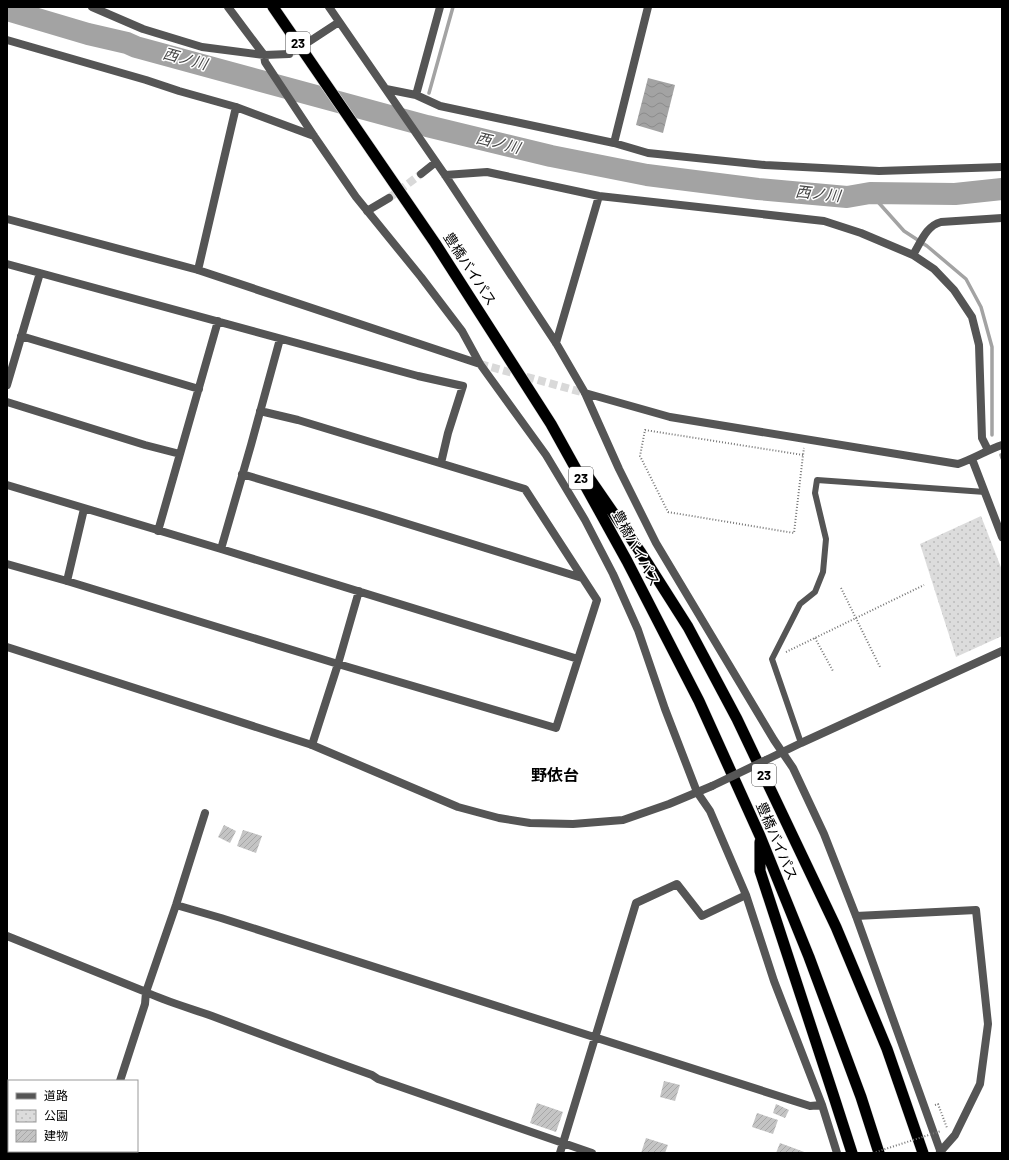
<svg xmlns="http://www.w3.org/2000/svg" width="1009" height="1160" font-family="Barlow,'Noto Sans JP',sans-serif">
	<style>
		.park { fill: url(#park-dots) }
		.water { fill: url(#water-waves) }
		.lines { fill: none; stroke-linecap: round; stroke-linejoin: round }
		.stream { stroke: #a3a3a3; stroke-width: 3.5 }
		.river { stroke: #a3a3a3; stroke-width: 22 }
		.building { fill: url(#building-hatch) }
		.minor-tunnel { stroke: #d9d9d9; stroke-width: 8; stroke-dasharray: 8 4; stroke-linecap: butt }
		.trunk-casing { stroke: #dbdbdb; stroke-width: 12 }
		.path { stroke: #777; stroke-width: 2; stroke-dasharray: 1 2; stroke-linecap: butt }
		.service { stroke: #555; stroke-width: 6 }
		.minor { stroke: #555; stroke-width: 8 }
		.tertiary { stroke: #555; stroke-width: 8 }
		.trunk { stroke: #000; stroke-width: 11 }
		.path-bridge { stroke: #777; stroke-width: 2; stroke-dasharray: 1 2; stroke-linecap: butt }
		.tertiary-bridge { stroke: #555; stroke-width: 8 }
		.labels { text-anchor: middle; stroke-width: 3; stroke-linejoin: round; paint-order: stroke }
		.shield { fill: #fff; stroke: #4c4c4c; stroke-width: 1 }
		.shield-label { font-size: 13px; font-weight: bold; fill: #000 }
		.street-label { font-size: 14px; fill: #000; stroke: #fff }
		.water-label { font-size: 15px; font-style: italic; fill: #444; stroke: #fff }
		.quarter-label { font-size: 16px; font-weight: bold; fill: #000; stroke: #fff }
	</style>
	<defs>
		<pattern id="park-dots" width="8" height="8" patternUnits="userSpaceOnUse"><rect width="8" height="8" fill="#dcdcdc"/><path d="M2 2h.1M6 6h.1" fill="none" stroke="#bbb" stroke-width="1.8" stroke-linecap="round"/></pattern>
		<pattern id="water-waves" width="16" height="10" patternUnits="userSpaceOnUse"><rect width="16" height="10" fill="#a3a3a3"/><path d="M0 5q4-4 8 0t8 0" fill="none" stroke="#8b8b8b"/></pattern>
		<pattern id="building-hatch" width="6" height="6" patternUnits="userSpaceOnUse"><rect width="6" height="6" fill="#c4c4c4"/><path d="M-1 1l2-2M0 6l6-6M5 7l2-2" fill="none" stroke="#a7a7a7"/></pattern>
	</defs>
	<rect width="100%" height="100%" fill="#fff"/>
	<path class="park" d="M981,516L1002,570V636L956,657L920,544Z"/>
	<path class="water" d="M648,78L675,85L663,133L636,125Z"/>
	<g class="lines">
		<path class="stream" d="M429,93L453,7
			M870,193L904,231L927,246L966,279L981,307L992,347V435
			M1001,455L1002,458"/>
		<path class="river" d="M7,10L88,34L127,43L136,47L427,126L551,156L647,175L758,189L847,197L870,193L955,194L1002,189"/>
	</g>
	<path class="building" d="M224,825L236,831L230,843L218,837Z
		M243,830L262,836L256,853L237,846Z
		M664,1081L680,1085L675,1101L660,1097Z
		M537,1103L563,1112L556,1132L530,1123Z
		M776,1104L789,1110L785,1118L773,1113Z
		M757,1113L778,1120L773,1134L752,1127Z
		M646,1138L668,1145L665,1153H641Z
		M780,1143L807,1153H776Z"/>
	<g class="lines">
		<path class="minor-tunnel" d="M289,54L310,41
			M389,198L421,174
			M480,364L585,393"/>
		<defs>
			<path id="trunk" d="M273,7L435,243L551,424L627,561L699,701L760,836L809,957L861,1097L879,1153
				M587,475L641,553L688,627L737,719L836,927L887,1049L923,1153
				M760,842V871L833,1094L852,1153"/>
		</defs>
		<use href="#trunk" class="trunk-casing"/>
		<path class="path" d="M803,455L645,430L640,456L668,512L794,533L803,455L804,448
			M841,588L880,667
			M815,638L833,671
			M786,652L924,585
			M935,1105L938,1104L947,1128"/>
		<path class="service" d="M801,743L772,659L800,604L815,592L823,572L826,539L815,493L817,480L985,492"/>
		<path class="minor" d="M92,7L143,29L202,47L264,55L289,54
			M228,7L264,55L265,62L314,136L356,197L421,277L462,331L480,364L546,455L585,520L613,574L638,630L665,709L697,792L710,811L746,895L774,981L822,1105L837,1153
			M329,7L445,175L556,343L585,393L619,469L656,543L774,740L793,768L824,834L856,916L941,1153
			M7,40L146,80L179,91L236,107L314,136
			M310,41L339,22
			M386,89L416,95L440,106L614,143L648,153L765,165L879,171L1002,167
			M416,95L440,7
			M614,143L648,7
			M421,174L436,162
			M445,175L487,172L599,196L824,221L861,233L913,255L934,269L954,290L972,317L979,345L982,438L988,450
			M367,211L389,198
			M7,219L198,270L480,364
			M913,255C921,242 926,226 941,222L1002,218
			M7,264L418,376L463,386L448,433L441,463
			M198,270L236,107
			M21,336L199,389
			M556,343L599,196
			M7,385L40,273
			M585,393L670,417L958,464C973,459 987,450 1002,445
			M7,402L145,445L180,454
			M972,459L1002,537
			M242,474L366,511L582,578
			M7,485L221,549L578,659
			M158,531L218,321
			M221,549L251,445L280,339
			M7,564L67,581L338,664L556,728L597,600L525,489L298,420L260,411
			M67,581L84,509
			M312,745L338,664L359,591
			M176,905L221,918L810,1106L822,1105
			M856,916L976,910L988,1024L980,1084L955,1135L940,1152
			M7,936L146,992C167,1002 190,1008 212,1016C265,1036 318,1056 372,1075L378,1079L592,1153
			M120,1081L145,1004L146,992L176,905L205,813
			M7,1150L12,1153
			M97,1153V1151
			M560,1153L636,903L677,884L702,916L746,895"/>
		<path class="tertiary" d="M7,647L312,745L458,807L499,818L530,823L573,824L623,820L669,804L712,786
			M766,760L801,743L1002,651"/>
		<use href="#trunk" class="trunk"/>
		<path class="path-bridge" d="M873,1153L941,1131"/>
		<path class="tertiary-bridge" d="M712,786L766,760"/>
	</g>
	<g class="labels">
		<g class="shield">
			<rect x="286" y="32" width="24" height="22" rx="3"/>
			<rect x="569" y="467" width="24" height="22" rx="3"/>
			<rect x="752" y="764" width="24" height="22" rx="3"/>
		</g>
		<g class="shield-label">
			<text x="298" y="48">23</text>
			<text x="581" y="483">23</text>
			<text x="764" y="780">23</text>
		</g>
		<g class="street-label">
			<text transform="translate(470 269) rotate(57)" y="5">豊橋バイパス</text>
			<text transform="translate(636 548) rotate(62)" y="5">豊橋バイパス</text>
			<text transform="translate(777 841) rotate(67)" y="5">豊橋バイパス</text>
		</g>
		<g class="water-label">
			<text transform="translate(185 59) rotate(15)" y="5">西ノ川</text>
			<text transform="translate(498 143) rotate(14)" y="5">西ノ川</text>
			<text transform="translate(818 194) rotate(6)" y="5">西ノ川</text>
		</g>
		<g class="quarter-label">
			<text x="555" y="781">野依台</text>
		</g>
	</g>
	<rect width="1009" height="1160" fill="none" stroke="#000000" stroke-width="16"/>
	<rect x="8" y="1080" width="130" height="72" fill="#ffffff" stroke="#999999"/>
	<rect x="16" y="1093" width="20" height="6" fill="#555555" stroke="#999999"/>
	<text x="44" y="1100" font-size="12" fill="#000000">道路</text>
	<rect x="16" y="1110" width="20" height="12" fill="url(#park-dots)" stroke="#999999"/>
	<text x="44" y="1120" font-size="12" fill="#000000">公園</text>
	<rect x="16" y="1130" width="20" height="12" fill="url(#building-hatch)" stroke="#999999"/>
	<text x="44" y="1140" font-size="12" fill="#000000">建物</text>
</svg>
